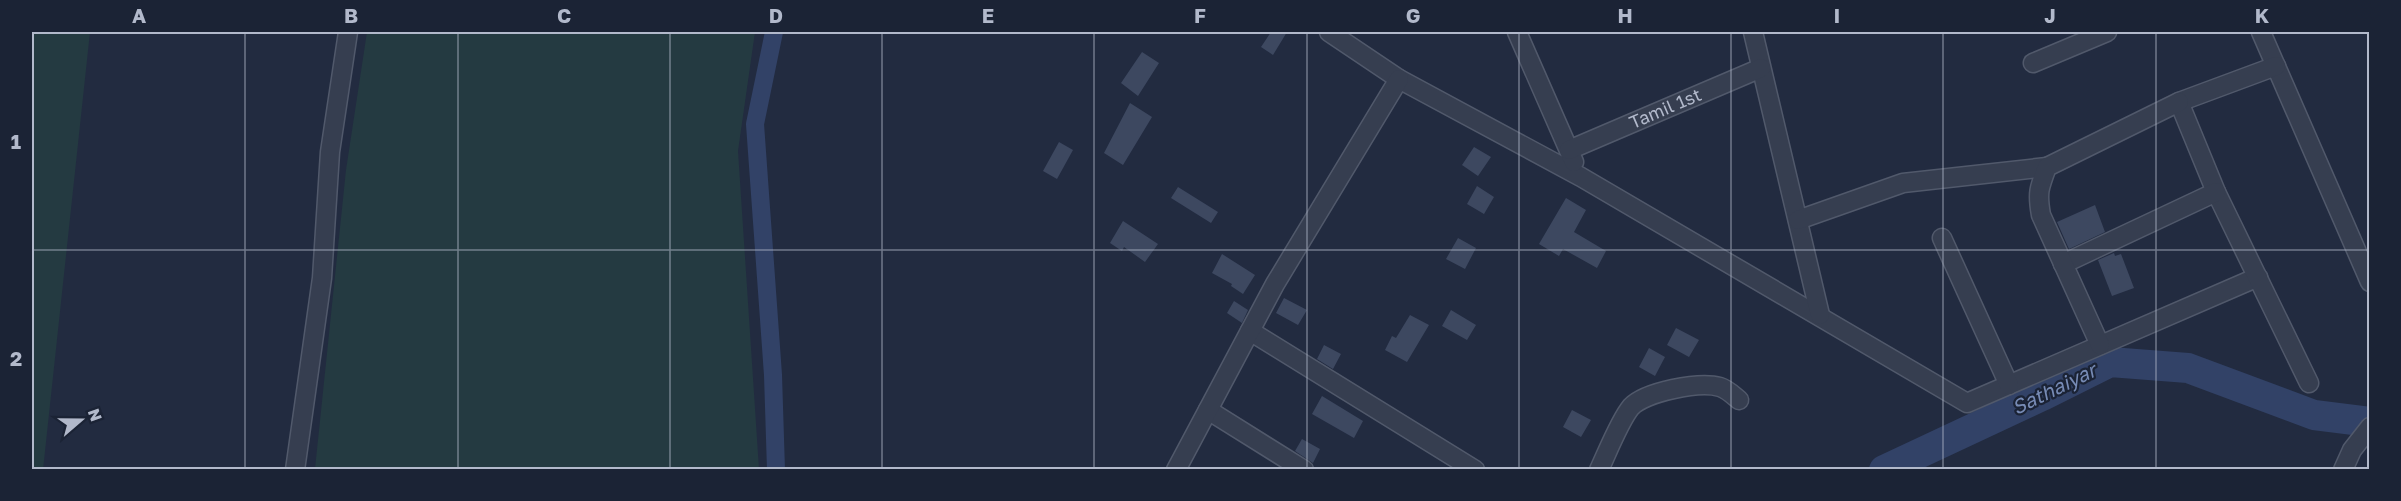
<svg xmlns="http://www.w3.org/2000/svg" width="2401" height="501" font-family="'Golos Text',sans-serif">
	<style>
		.green { fill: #243a41 }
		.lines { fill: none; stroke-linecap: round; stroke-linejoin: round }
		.canal { stroke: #324267; stroke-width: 18 }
		.river { stroke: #324267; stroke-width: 30 }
		.building { fill: #3d4860 }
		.minor-casing { stroke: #51596b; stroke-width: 21 }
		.minor { stroke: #363e50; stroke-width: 18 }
		.grid { fill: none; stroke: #b2b9cb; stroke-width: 1.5; stroke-opacity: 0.55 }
		.labels { text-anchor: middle; stroke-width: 4.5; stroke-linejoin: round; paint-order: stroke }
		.street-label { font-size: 18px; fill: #b2b9cb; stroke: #1b2335 }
		.water-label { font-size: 20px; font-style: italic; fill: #778bb5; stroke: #1b2335 }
		.neatline { fill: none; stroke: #b2b9cb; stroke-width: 2 }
		.grid-label { font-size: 20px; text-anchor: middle; font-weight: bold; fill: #b2b9cb }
	</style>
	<rect width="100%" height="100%" fill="#222b40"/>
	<path class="green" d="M32,32H90L43,470L32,469Z
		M367,32H755L738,151L759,469H315L346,170Z"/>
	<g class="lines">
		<path class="canal" d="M774,32L755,124L773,375L776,470"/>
		<path class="river" d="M1884,470L2042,396L2110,362L2188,368L2314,415L2370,422"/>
	</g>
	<path class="building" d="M1271,32H1287L1273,55L1261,47Z
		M1142,52L1159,63L1138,96L1121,83Z
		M1130,103L1152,117L1123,165L1104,153Z
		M1059,142L1073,150L1057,179L1043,171Z
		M1474,147L1491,157L1478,176L1462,165Z
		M1477,186L1494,197L1484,214L1467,204Z
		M1178,187L1218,212L1211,223L1171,198Z
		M1566,198L1586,210L1574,232L1606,251L1597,268L1563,249L1559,256L1539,244Z
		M2095,205L2105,232L2069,249L2057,222Z
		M1123,221L1158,244L1145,262L1124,247L1122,251L1110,243Z
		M1458,238L1476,248L1465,269L1446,259Z
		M2114,253L2115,256L2121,254L2134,288L2112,296L2098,260Z
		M1222,254L1255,275L1243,294L1231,286L1232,284L1212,273Z
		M1284,298L1307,310L1298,325L1276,313Z
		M1234,301L1248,310L1242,323L1227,313Z
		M1451,310L1476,325L1467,340L1442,326Z
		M1410,315L1429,325L1407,362L1385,350L1392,336L1396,338Z
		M1676,328L1699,340L1689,357L1667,345Z
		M1324,345L1341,354L1333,369L1317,359Z
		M1649,348L1665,357L1655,376L1639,367Z
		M1322,396L1363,421L1354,438L1312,414Z
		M1572,410L1591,420L1581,437L1563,427Z
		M1302,439L1320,449L1313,463L1295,451Z"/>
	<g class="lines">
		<defs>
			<g id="minor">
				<path d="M1329,32L1399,79L1581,177L1967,403L2258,277"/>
				<path d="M1517,32L1574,162"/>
				<path d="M1753,32L1820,315"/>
				<path d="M2261,32L2370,282"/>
				<path d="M2033,63L2107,32"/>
				<path d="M2276,66L2179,102L2216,192L2309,383"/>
				<path id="s1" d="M1569,150L1761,68"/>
				<path d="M1798,220L1903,183L2047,167"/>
				<path d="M1942,238L2009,385"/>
				<path d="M2063,264L2216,192"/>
				<path d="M1250,331L1475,470"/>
				<path d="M2100,345L2041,215C2037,193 2039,188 2047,167L2179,102"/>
				<path d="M1208,410L1304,470"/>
				<path d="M295,470L322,278L330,152L348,32"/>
				<path d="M1176,470L1275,284L1399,79"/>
				<path d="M1599,470C1607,453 1620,420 1631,407C1645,392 1699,381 1720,387C1727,389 1733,395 1739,400"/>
				<path d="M2343,470L2352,450L2370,427"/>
			</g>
		</defs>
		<use href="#minor" class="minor-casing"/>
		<use href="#minor" class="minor"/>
	</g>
	<path class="grid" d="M245,32V470M458,32V470M670,32V470M882,32V470M1094,32V470M1307,32V470M1519,32V470M1731,32V470M1943,32V470M2156,32V470M32,250H2370"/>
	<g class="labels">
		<g class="street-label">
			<text dy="6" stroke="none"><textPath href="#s1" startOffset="105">Tamil 1st</textPath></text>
		</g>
		<g class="water-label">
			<text transform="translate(2054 389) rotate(-26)" y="7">Sathaiyar</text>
		</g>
	</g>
	<rect width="2401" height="501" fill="none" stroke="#1b2335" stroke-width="66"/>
	<g transform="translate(81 420) rotate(70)" stroke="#1b2335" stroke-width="4.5" paint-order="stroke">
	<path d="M0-4.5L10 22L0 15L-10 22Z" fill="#b2b9cb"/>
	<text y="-9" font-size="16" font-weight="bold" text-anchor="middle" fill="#b2b9cb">N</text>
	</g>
	<rect x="33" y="33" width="2335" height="435" class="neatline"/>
	<g class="grid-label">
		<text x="139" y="23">A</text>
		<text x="351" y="23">B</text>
		<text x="564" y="23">C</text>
		<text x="776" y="23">D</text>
		<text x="988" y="23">E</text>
		<text x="1200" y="23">F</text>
		<text x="1413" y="23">G</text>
		<text x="1625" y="23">H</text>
		<text x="1837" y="23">I</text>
		<text x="2050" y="23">J</text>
		<text x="2262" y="23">K</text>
		<text x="16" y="149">1</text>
		<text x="16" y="366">2</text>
	</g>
</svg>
